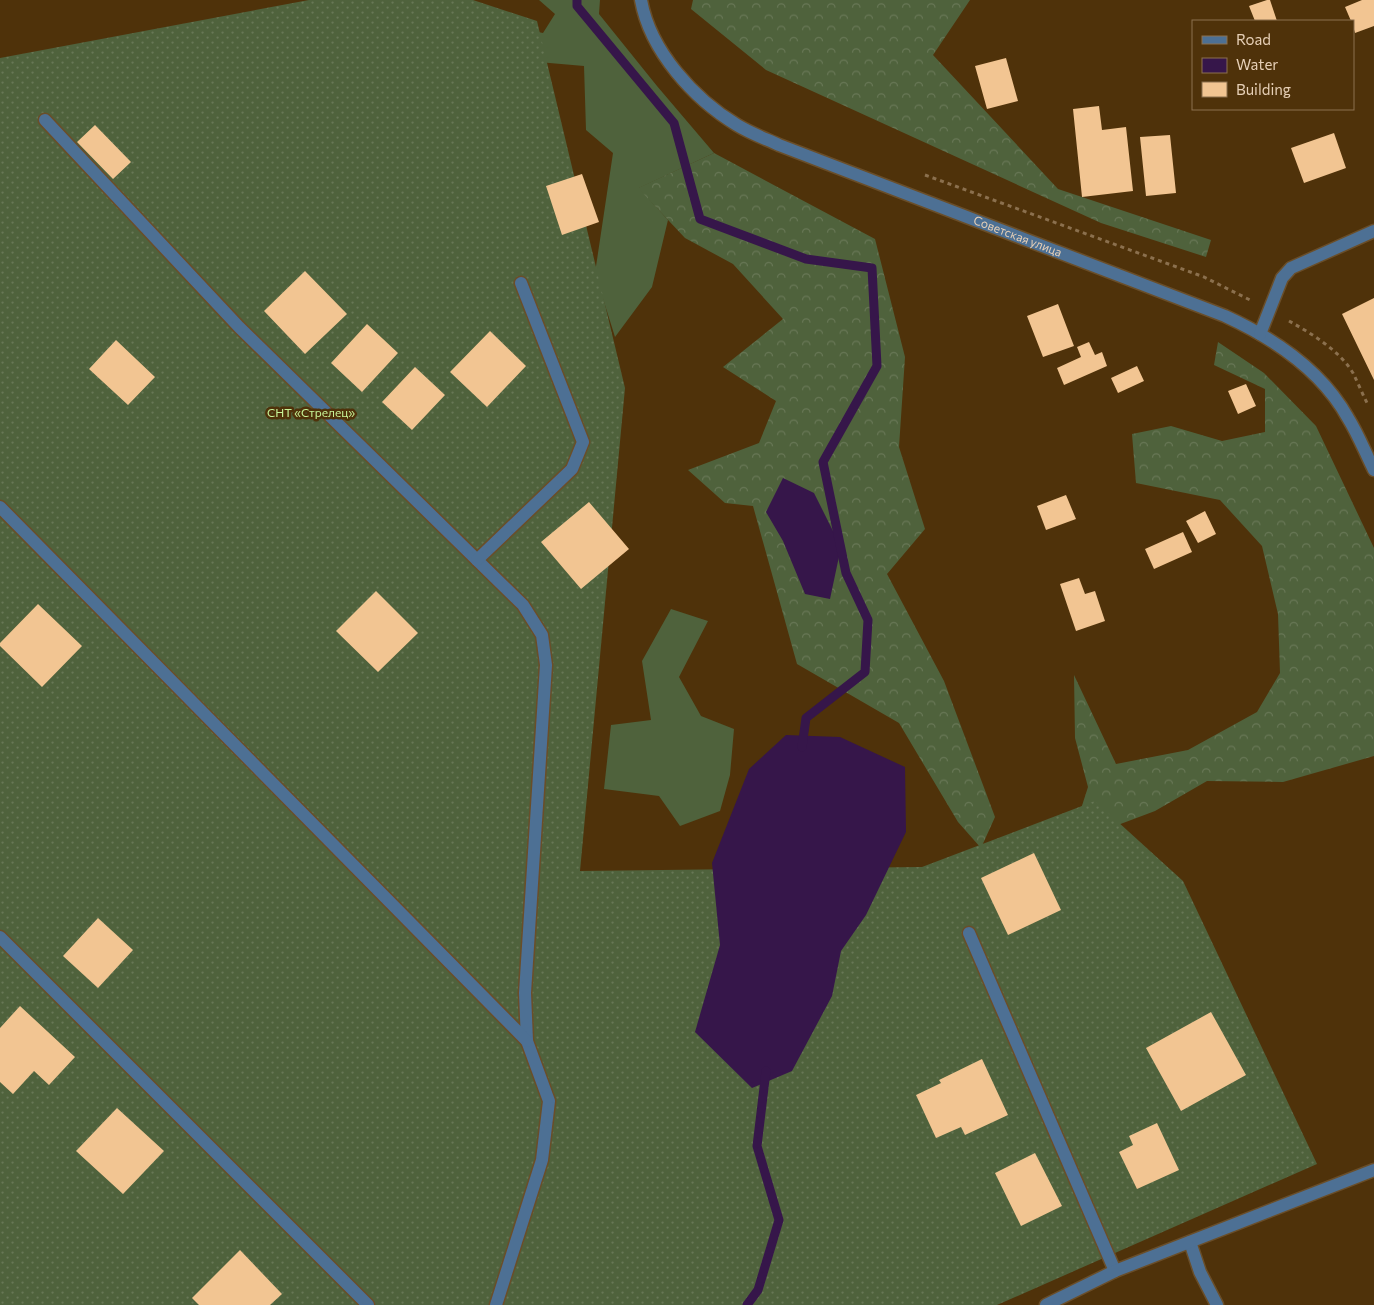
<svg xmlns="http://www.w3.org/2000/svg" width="1374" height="1305" font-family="Commissioner,sans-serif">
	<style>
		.grass { fill: #4f623c }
		.forest { fill: url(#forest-crowns) }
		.garden { fill: url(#garden-dots) }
		.water { fill: #36164a }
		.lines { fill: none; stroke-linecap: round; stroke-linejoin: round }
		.stream { stroke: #36164a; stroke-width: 9 }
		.building { fill: #f2c592 }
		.minor-casing { stroke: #6a4e29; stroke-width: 15 }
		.path { stroke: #8b704e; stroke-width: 3; stroke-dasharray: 4 4; stroke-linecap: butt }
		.minor { stroke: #4d7094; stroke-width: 12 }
		.labels { text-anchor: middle; stroke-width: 5; stroke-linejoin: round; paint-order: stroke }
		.street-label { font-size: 12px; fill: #e7d0b7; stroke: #4f320a }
		.park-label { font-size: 12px; fill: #c7f499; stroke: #4f320a }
	</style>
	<defs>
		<pattern id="forest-crowns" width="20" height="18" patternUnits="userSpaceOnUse" patternTransform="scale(1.25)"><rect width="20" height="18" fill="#4f623c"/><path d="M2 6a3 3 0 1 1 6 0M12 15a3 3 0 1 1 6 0" fill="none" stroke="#687756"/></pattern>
		<pattern id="garden-dots" width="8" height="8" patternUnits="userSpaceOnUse" patternTransform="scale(1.25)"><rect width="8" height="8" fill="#4f623c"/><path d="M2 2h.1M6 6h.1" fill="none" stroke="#687756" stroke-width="1.8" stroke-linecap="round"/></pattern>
	</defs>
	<rect width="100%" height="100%" fill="#4f320a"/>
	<path class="grass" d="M539,0H600L599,14L657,86L714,153L639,188L668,220L652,287L615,337L595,273L613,153L586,130L584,66L538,62L492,22L543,33L555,14Z
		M671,609L708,621L679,677L701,716L734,729L730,775L720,811L680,826L659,796L604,789L611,725L651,720L642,661Z"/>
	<path class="forest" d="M693,0H970L933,55L1058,189L1211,240L1206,257L1101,223L766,70L691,9Z
		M714,153L875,239L905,357L899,447L925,529L887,574L944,681L995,817L981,848L958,822L899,723L797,664L753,506L725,503L688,470L759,443L776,401L723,367L783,319L733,264L685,238L638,188Z
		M1218,342L1264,373L1316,426L1374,548V756L1283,782L1207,781L1155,811L1070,843L1088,787L1075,738L1074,675L1116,764L1188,750L1257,712L1280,673L1278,614L1262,546L1220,500L1136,483L1132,434L1171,426L1222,441L1265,432V389L1214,365Z"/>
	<path class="garden" d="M309,0H473L537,21L625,388L580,871L922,867L1095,801L1183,881L1317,1164L997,1305H0V58Z"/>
	<path class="water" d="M783,478L814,493L841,547L830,599L805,594L783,541L766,512Z
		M786,735L840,737L905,767L906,832L866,915L841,951L832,996L792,1071L752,1088L695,1032L720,945L712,863L749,769Z"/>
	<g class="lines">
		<path class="stream" d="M577,0V6L674,123L700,219L806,259L872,268L877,366L823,462L846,573L868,620L865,672L806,718L802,747
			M747,1305L758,1290L779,1220L757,1146L766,1071"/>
	</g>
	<path class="building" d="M1267,0H1270L1277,21H1255L1249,6Z
		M1362,0H1374V26L1355,33L1353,26V21H1351L1345,7Z
		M1006,58L1018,101L987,109L975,66Z
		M1099,106L1102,130L1126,127L1133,191L1082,197L1073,109Z
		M95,125L131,162L113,179L77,142Z
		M1334,133L1346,168L1304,183L1291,148Z
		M1170,135L1176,193L1146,196L1140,137Z
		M582,174L599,222L562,235L546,186Z
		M305,271L347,314L305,354L264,311Z
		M1374,298V380L1342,314Z
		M1058,304L1074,346L1043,357L1027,316Z
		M367,324L398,353L362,392L331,363Z
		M490,331L526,366L487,407L450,372Z
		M116,340L155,377L128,405L89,369Z
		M1089,342L1095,355L1102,352L1107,366L1064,385L1057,368L1081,357L1077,347Z
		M1137,366L1144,381L1118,393L1111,378Z
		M415,367L445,395L412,430L382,402Z
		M1246,384L1256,406L1238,414L1228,391Z
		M1066,495L1076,519L1046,530L1037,506Z
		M589,502L629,549L581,589L541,542Z
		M1205,511L1216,534L1198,543L1186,521Z
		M1183,532L1192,552L1154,569L1145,549Z
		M1079,578L1085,594L1095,591L1105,621L1076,631L1060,584Z
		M376,591L418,633L378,672L336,631Z
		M38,604L82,646L42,687L0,646V643Z
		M1034,853L1061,910L1008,935L981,878Z
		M98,918L133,950L98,988L63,956Z
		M20,1006L75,1057L49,1085L34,1071L13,1094L0,1082V1028Z
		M1211,1012L1246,1075L1181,1111L1146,1048Z
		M982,1059L1008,1115L965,1135L961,1127L936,1138L916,1095L941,1083L939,1080Z
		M117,1108L164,1151L123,1194L76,1151Z
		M1157,1123L1179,1170L1137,1189L1119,1152L1133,1145L1129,1136Z
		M1035,1153L1062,1206L1021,1226L995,1173Z
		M240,1250L282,1294L270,1305H199L192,1298Z"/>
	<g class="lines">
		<defs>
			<g id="minor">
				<path id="s1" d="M641,0C650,51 694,99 737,125C750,133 766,139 779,145L1225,316C1273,338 1322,371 1348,418C1358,434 1365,452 1374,470"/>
				<path d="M45,120L239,327L523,605L542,635L546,665L525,993L527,1041L549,1101L542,1160L496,1305"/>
				<path d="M1260,334L1282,278L1291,268L1374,231"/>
				<path d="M0,507L527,1041"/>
				<path d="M477,560L572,469L583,442L521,283"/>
				<path d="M969,933L1115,1271"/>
				<path d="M0,937L368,1305"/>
				<path d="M1190,1242L1200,1272L1217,1305"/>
				<path d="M1046,1305L1115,1271L1374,1170"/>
			</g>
		</defs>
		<use href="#minor" class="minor-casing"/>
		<path class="path" d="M925,175L1204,277L1250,300
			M1289,321C1312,334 1339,350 1353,373C1358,383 1363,395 1368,405"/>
		<use href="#minor" class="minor"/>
	</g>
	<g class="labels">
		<g class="street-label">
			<text dy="4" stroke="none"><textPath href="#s1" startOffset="464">Советская улица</textPath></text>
		</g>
		<g class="park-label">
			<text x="311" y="417">СНТ «Стрелец»</text>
		</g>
	</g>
	<rect x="1192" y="20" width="162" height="90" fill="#4f320a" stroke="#8c714f"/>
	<rect x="1202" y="36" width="25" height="8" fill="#4d7094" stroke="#8c714f"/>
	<text x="1236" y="45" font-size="15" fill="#e7d0b7">Road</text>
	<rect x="1202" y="58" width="25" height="15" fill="#36164a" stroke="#8c714f"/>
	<text x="1236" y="70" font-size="15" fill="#e7d0b7">Water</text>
	<rect x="1202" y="82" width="25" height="15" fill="#f2c592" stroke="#8c714f"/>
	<text x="1236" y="95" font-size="15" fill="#e7d0b7">Building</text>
</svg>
